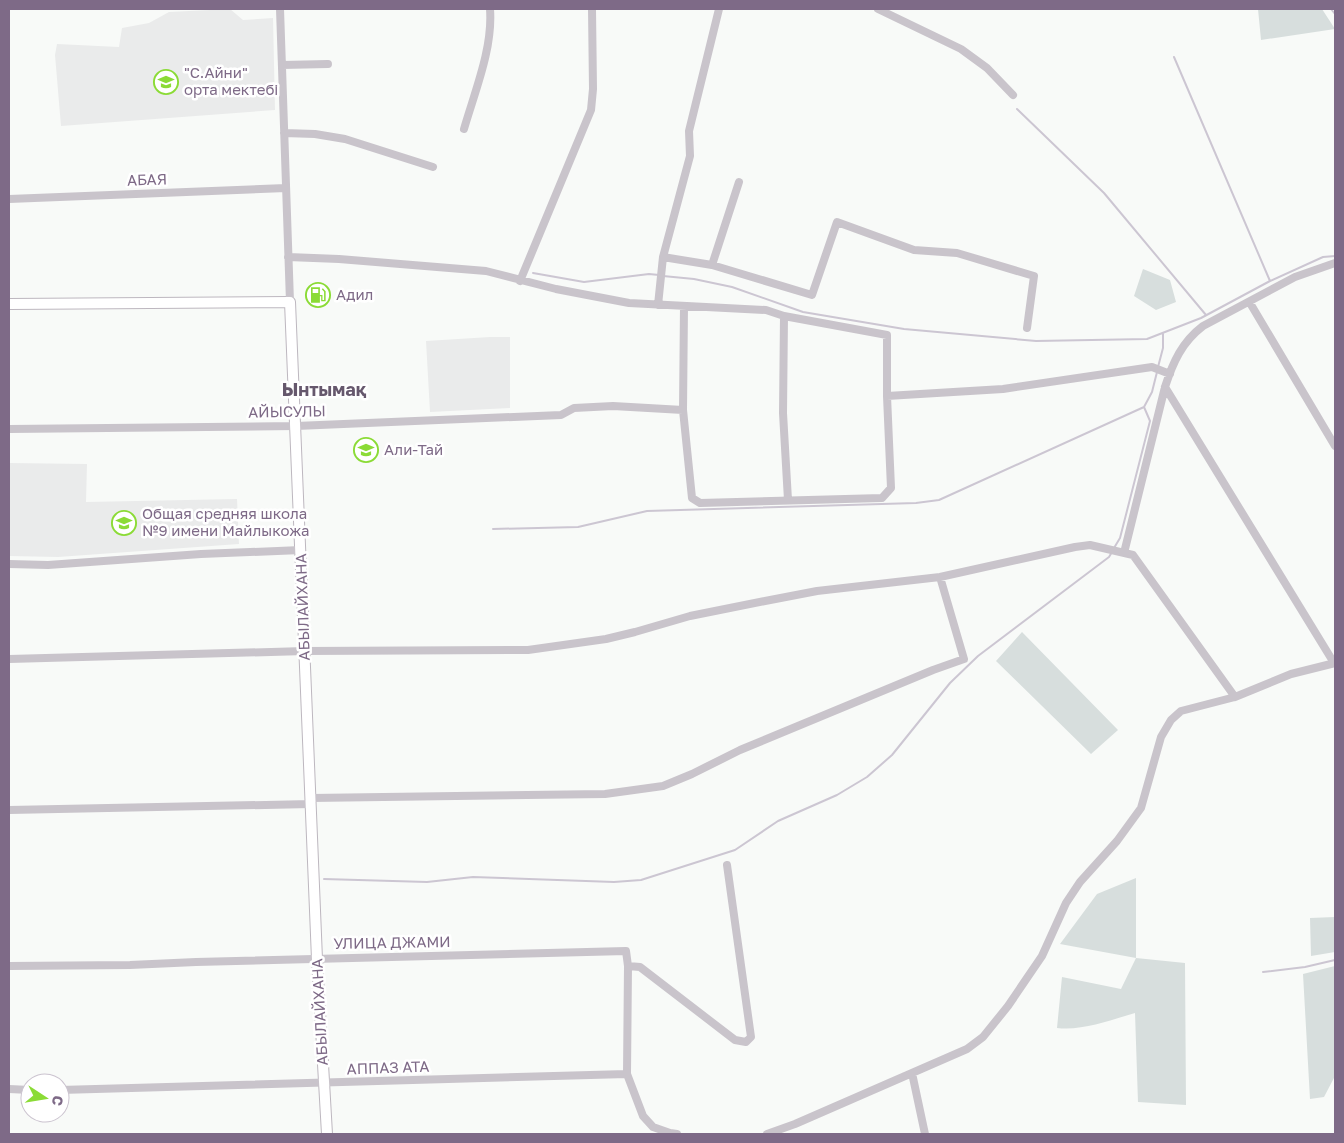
<svg xmlns="http://www.w3.org/2000/svg" width="1344" height="1143" font-family="'Golos Text',sans-serif">
	<style>
		.built { fill: #eaebeb }
		.green { fill: #d7dedd }
		.lines { fill: none; stroke-linecap: round; stroke-linejoin: round }
		.stream { stroke: #ccc6d2; stroke-width: 2 }
		.major-casing { stroke: #bdb7bf; stroke-width: 12 }
		.minor { stroke: #c9c4cb; stroke-width: 8 }
		.major { stroke: #fff; stroke-width: 10 }
		.labels { text-anchor: middle; stroke-width: 5; stroke-linejoin: round; paint-order: stroke }
		.poi-label { font-size: 15px; fill: #7e6a87; stroke: #fff; text-anchor: start }
		.street-label { font-size: 15px; fill: #7e6a87; stroke: #fff }
		.quarter-label { font-size: 18px; font-weight: bold; fill: #66586d; stroke: #fff }
	</style>
	<rect width="100%" height="100%" fill="#f8faf8"/>
	<path class="built" d="M230,9L243,20L273,18L275,110L61,126L55,55L57,44L119,47L122,28L149,23L169,12Z
		M490,337H510V408L430,412L426,341Z
		M9,463L87,464L86,502L237,499L239,544L58,557L9,556Z"/>
	<path class="green" d="M1258,9H1322L1335,29L1261,40Z
		M1143,269L1170,280L1176,302L1156,310L1134,296Z
		M1022,632L1118,730L1091,754L996,661Z
		M1136,878V958L1185,963L1186,1105L1138,1102L1135,1013C1110,1020 1083,1031 1057,1028L1062,977L1121,989L1136,958L1060,944L1097,894Z
		M1335,917V952L1311,956L1310,918Z
		M1335,966V1076L1324,1097L1310,1099L1303,974Z"/>
	<g class="lines">
		<path class="stream" d="M1331,9L1335,14
			M1174,57L1270,281
			M1017,109L1104,193L1206,315
			M533,273L584,282L649,274L659,275
			M663,276L694,279L732,287L803,312L904,329L1036,341L1147,339L1201,318L1270,281L1323,257L1335,256
			M1158,367L1163,348V333
			M493,529L578,527L647,511L916,503L939,500L1144,407L1152,392L1157,372
			M1114,548L1120,538L1150,421L1144,407
			M324,879L427,882L473,877L614,882L641,880L735,850L778,821L837,795L867,777L892,755L950,683L978,656L1109,557L1112,552
			M1263,972L1305,967L1335,960"/>
		<defs>
			<path id="major" d="M9,304L290,302L317,959L327,1134"/>
		</defs>
		<use href="#major" class="major-casing"/>
		<path class="minor" d="M280,9L290,302
			M878,9L961,49L987,68L1013,95
			M282,65L328,64
			M464,129C475,91 493,48 490,9
			M284,133L315,134L345,139L433,167
			M9,199L286,188
			M288,257L339,259L486,271L556,289L629,303L766,310L784,316L887,335V396L891,488L882,498L700,503L692,498L683,410L684,306
			M663,257L690,156L689,131L719,9
			M712,265L739,182
			M520,281L591,110L593,89L592,9
			M1250,303L1335,446
			M658,305L663,257L712,265L812,295L837,222L914,250L957,253L1034,276L1027,328
			M784,316L783,413L788,500
			M1165,387L1334,663
			M887,396L1003,389L1152,367L1170,374
			M9,429L296,426L561,415L574,408L613,406L683,410
			M1124,553L1165,387C1173,362 1182,342 1203,326L1295,277L1335,263
			M9,564L48,565L201,554L301,550
			M9,659L305,651L528,650L606,639L635,632L690,616L765,601L817,591L940,577L1075,547L1090,545L1133,555L1235,697
			M311,798L605,794L663,786L692,774L740,750L933,670L964,659L940,577
			M9,810L311,804
			M9,966L130,965L196,962L626,951L628,966L627,1074L643,1116L653,1127L670,1133L677,1134
			M628,966L640,967L735,1040L746,1042L751,1037L727,865
			M912,1073L925,1134
			M9,1089L30,1090
			M60,1090L627,1074
			M767,1134L795,1124L967,1049L983,1037L1008,1006L1042,956L1066,903L1080,882L1117,841L1141,808L1161,737L1171,720L1181,711L1235,697L1291,674L1335,663"/>
		<use href="#major" class="major"/>
	</g>
	<defs>
		<symbol id="school-ring" viewBox="-11 -11 22 22"><circle r="9.5" fill="#fff" stroke="#8bdb36" stroke-width="1.5"/><path d="M0-5L7-2L0 1L-7-2ZM-4 1L0 2.5L4 1V4Q0 6-4 4Z" fill="#8bdb36"/></symbol>
		<symbol id="fuel-ring" viewBox="-11 -11 22 22"><circle r="9.5" fill="#fff" stroke="#8bdb36" stroke-width="1.5"/><path d="M-5.5-6h7V0h2V4h1.3V-2.5L3-4.5l.8-.8L6-3V5H2.5V1h-1V6h-7ZM-4.2-4.7v3.2H.2V-4.7Z" fill="#8bdb36"/></symbol>
	</defs>
	<g fill-rule="evenodd">
		<use href="#school-ring" x="152" y="68" width="28" height="28"/>
		<use href="#fuel-ring" x="304" y="281" width="28" height="28"/>
		<use href="#school-ring" x="352" y="436" width="28" height="28"/>
		<use href="#school-ring" x="110" y="509" width="28" height="28"/>
	</g>
	<g class="labels">
		<g class="poi-label">
			<text x="184" y="78">"С.Айни"<tspan x="184" dy="17">орта мектебі</tspan></text>
			<text x="336" y="300">Адил</text>
			<text x="384" y="455">Али-Тай</text>
			<text x="142" y="519">Общая средняя школа<tspan x="142" dy="17">№9 имени Майлыкожа</tspan></text>
		</g>
		<g class="street-label">
			<text transform="translate(147 180) rotate(-2)" y="5">АБАЯ</text>
			<text transform="translate(287 412) rotate(-1)" y="5">АЙЫСУЛЫ</text>
			<text transform="translate(303 607) rotate(-92)" y="5">АБЫЛАЙХАНА</text>
			<text transform="translate(392 943) rotate(-1)" y="5">УЛИЦА ДЖАМИ</text>
			<text transform="translate(320 1012) rotate(-93)" y="5">АБЫЛАЙХАНА</text>
			<text transform="translate(388 1068) rotate(-2)" y="5">АППАЗ АТА</text>
		</g>
		<g class="quarter-label">
			<text x="324" y="396">Ынтымақ</text>
		</g>
	</g>
	<rect width="1344" height="1143" fill="none" stroke="#7e6a87" stroke-width="20"/>
	<g transform="translate(45 1098) rotate(102)"><circle r="24" fill="#ffffff" stroke="#cbc3cf"/>
	<path d="M0-4L9 19L0 12L-9 19Z" fill="#8bdb36"/>
	<text y="-8" font-size="14" font-weight="bold" text-anchor="middle" fill="#7e6a87">С</text>
	</g>
</svg>
